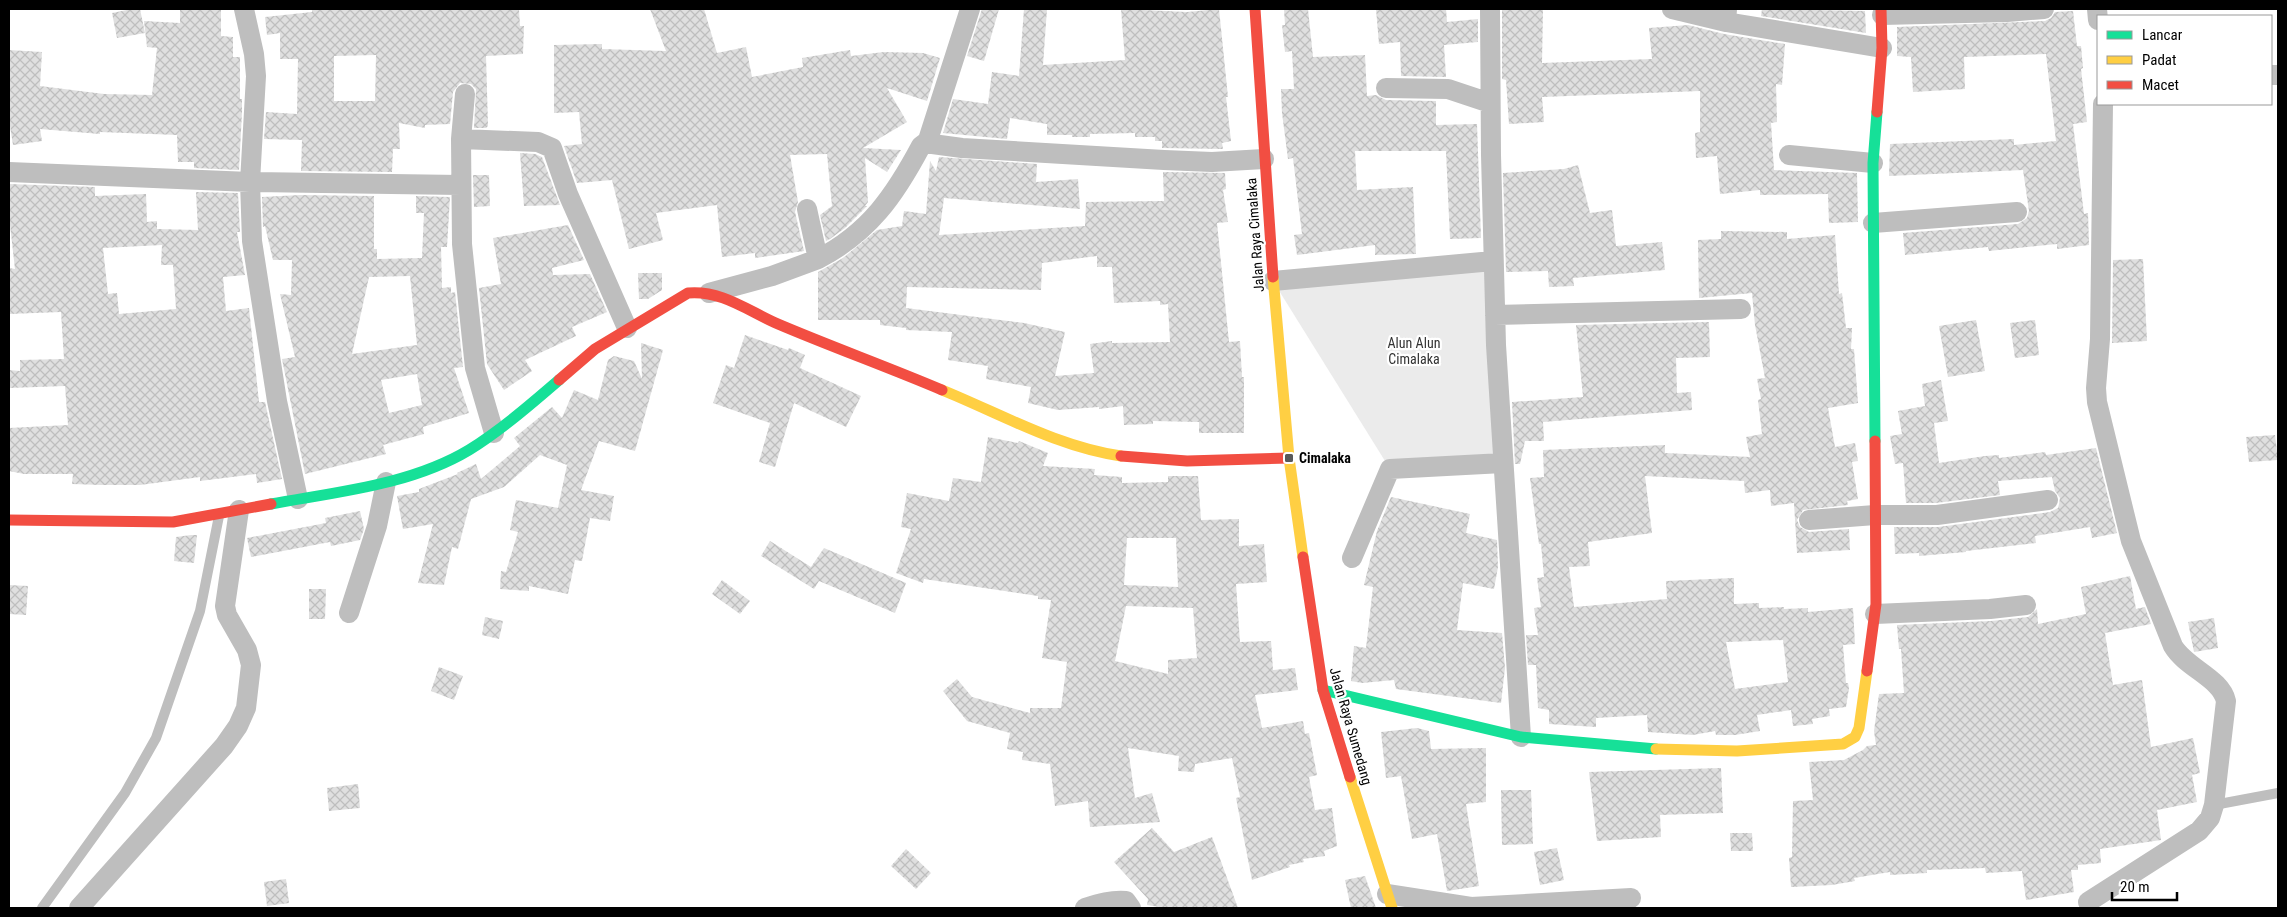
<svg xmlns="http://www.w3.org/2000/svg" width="2287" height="917" font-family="'Roboto Condensed',sans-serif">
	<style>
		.park { fill: #ebebeb }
		.building { fill: url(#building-cross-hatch); fill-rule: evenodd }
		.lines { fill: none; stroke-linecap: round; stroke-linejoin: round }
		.lane { stroke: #bebebe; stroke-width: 10 }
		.street { stroke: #bebebe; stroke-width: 20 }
		.fast { stroke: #16e098; stroke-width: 11 }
		.slow { stroke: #ffcf43; stroke-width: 11 }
		.jam { stroke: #f24e42; stroke-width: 11 }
		.poi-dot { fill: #595959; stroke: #fff; stroke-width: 2 }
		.labels { text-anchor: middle; stroke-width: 4.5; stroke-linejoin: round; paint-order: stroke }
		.street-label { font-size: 14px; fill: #000; stroke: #fff }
		.park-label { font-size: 14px; fill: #323232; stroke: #fff }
		.poi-label { font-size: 14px; font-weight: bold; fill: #000; stroke: #fff; text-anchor: start }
	</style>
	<defs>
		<pattern id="building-cross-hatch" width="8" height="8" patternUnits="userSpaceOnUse" patternTransform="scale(1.25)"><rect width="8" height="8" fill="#dfdfdf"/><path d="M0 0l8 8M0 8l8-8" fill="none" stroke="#bebebe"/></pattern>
	</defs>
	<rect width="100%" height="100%" fill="#fff"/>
	<path class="park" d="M1493,261L1503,463L1390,469L1273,281Z"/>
	<path class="building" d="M132,9H140L145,33L117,38L112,13Z
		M180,9H221V36L233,37V57H240V99H242V112L239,170L194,168V162H178L177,135L100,132V134L40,129L42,141L13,145L9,120V50L42,52L40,86L104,94L152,95L157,48L147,47L144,21L180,23Z
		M312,9H519L520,26H524L523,54L486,56L488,126L486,128H474L476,89L471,84L460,83L453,92L450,124L425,125V128L399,123L400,149H393L392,172L301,171L302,140L264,139L266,112L297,114L298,59H280V33L267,35L265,17L312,12ZM376,55L375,101H334V56Z
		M650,9H704L717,53L746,47L752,77L803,67L802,58L850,50L851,56L884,52L923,53L940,58L927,101L887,88L907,122L863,148L901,150L887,172L865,158L868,202L865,206H867L845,228L830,239L826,241L820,215L832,206L827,154L790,155L798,202L795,212L804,251L755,258V253L722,257L717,205L656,213L663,240L629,249L612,180L577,183L564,146L582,144L579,112L554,113V45L602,44V49L666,51Z
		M982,9H999L984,61L967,56Z
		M1024,9H1047L1043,65L1125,60L1121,9L1187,12L1219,9L1228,97H1226L1231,141L1222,143L1223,149L1162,148V141H1155V137H1135V133L1090,134V137H1072V135H1047V124L1010,118L1007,139L943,133L953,99L988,104L992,72L1019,76Z
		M1284,9H1308L1313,57L1365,55L1367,96L1376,95L1386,100L1436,101V125L1477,124L1481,238L1450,239L1446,151H1355L1357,190L1413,187L1416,254L1375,255V245L1297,255L1294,235L1302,234L1293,158L1288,159L1282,113L1281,89H1294L1292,51L1285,52L1282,25H1285Z
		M1376,9H1446L1447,22L1478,19V42L1444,45L1446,77L1401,76L1400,42L1379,44Z
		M1502,9H1543L1542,63L1652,59L1649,28L1688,25L1724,34L1785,44L1782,85L1776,84L1777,122L1771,123L1774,170L1857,173L1858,222L1829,223L1828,194L1760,195V190L1720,194L1717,156L1696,158L1695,133L1700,132V91L1542,97L1544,122L1509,124L1506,80L1502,79Z
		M1762,9L1865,11L1866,33L1761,16Z
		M2073,11L2077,46H2081L2083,68L2081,69L2087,122L2073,124L2084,214L2088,213L2089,245L2057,249V244L1989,251L1988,247L1905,255L1903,233L2018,224L2027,218L2029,211L2023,170L1889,176L1890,144L2014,139V145L2056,141L2046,54L1964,57L1965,89L1913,92L1911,57L1897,56V27L2045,21L2051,18L2055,12Z
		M520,153L535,154L542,157L560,205L524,206Z
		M939,157L1037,164L1036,182L1078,179L1080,209L944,198L939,235L1085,226L1086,202L1164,201L1163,172L1225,173L1226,189L1223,190L1228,222L1217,223L1229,342L1240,341L1242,377H1244V433H1199V422L1153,421V424L1124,425L1123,406L1099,409V407L1058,410L1028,403L1031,387L986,379L988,366L948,360L952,332L906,330V328L880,325V320H818V272L843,258L877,230L902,226L904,211L926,214L930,161L936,171ZM1097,256V267H1112L1114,303L1160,301V305L1168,304L1170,342L1112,343V341L1090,344L1094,373L1055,376L1065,332L1024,323L906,308L907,287L1041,290L1042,263Z
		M1578,165L1590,213L1612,210L1616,246L1662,242L1665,270L1573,278L1574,286L1549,287L1548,271L1506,272L1503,173L1564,169Z
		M473,175H489L490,206L474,207Z
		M9,184L95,187V196L146,194L147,222L157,221V229L198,230L196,192L238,193L240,232H237L245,275L223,277L226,311L249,308L259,402H265L282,479L257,483L256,474L200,481V477L140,485H100L72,484L73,474H24L9,471V428L68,425L65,386L9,388V370L20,371V360L64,359L61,312L9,314V268L15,269L10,225H9ZM162,245L161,265H173L176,309L119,314L117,293L108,294L103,248Z
		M300,195L374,196V249H377V259L422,258L424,213H416V196L450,197L447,247H441L442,288L451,287V293L455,292L463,367L454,368L469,413L423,427L424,434L383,445L386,454L305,474L282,359L295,357L280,294L291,295L292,260H273L265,226L263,227L262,197ZM410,276L417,345L352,354L369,277ZM417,374L422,405L389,413L381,380Z
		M568,225L584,260L552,268L553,275L590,274L607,312L572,327L576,336L525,360L532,371L504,390L487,364L479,288L501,284L493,238Z
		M1721,231L1787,232V239L1835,235L1839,294L1842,293L1846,328H1852L1851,349H1854L1858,403L1828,408L1835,447L1855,443L1858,461L1852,462L1858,499L1847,501L1848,505L1803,510L1797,520L1800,527L1809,532L1849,529L1850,550L1797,553L1794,503L1771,506L1770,490L1745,493L1744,481L1645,476L1652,533L1588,542L1590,566L1569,567L1574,607L1667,599L1666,581L1734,578V604L1759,603V608L1784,607V609L1808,608V612L1853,608L1855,644L1843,645L1846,683H1848L1849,688L1846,707L1829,709L1830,716L1812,719L1813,724L1793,726L1791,710L1757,715L1760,731L1735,735H1716L1715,731L1693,735L1648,732L1647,715L1596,718V727L1549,724V710L1538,708L1536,665H1528L1526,635H1538L1534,608L1541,607L1537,578L1544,577L1541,544H1539L1530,478L1544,477L1543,450L1665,445V453L1750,457L1746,437L1762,434L1758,400L1761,399L1757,379L1765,378L1755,325L1752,293L1699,298L1698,240L1721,239ZM1783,640L1788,682L1735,689L1726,642Z
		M2143,259L2147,341L2112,343L2113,260Z
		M638,273H662V290L648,299H639Z
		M1976,320L1985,371L1948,377L1939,326Z
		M2035,320L2039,355L2015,358L2010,323Z
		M1709,322L1710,357L1676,358L1677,393L1691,392L1692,410L1543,422L1544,441H1525L1520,464H1515L1512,402L1583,397L1576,325Z
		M745,335L788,350L789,348L805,355L800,368L861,396L846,427L794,403L775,467L759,462L770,423L713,403L726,365L734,368Z
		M641,343L663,350L635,451L599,441L581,490L614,496L610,521L590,518L582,561L575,560L568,594L529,586V591L500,589L501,571L506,572L518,532L510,530L516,500L558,508L567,465L540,455L504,487L471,499L458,549L452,547L444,585L418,583L433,524L403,529L397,496L419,492V489L458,474L457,473L476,464L481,479L520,446L514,438L552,407L562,418L574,390L598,400L608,360L614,356L634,361L642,379Z
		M1941,380L1948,421L1934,423L1939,463L1985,456L1999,455V458L2045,452L2046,455L2096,448L2117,533L2092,538L2090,527L2035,536L2036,543L1966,551V552L1919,556V553L1895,554L1894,527H1938L2050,512L2058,508L2059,504L2060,498L2055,491L2052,477L1998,481L2000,495L1936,503H1906L1903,463L1895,464L1890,436L1902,434L1898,411L1925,406L1922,384Z
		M2275,435L2278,460L2249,462L2246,437Z
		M988,437L1018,443L1019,441L1048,453L1043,466L1095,469L1094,475L1122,477V483L1168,482V476H1198L1201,520L1239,519V546L1264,544L1267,582L1236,584L1240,642L1271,641L1273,670L1295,668L1298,690L1255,695L1262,728L1303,721L1305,734L1309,733L1317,775L1309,777L1315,810L1332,808L1337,846L1324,851L1325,856L1303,859L1304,862L1289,865L1290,867L1252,880L1236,798L1240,797L1232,758L1195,764L1194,772L1178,771L1179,756L1128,748L1135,798L1152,793L1160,822L1090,827L1088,801L1055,806L1050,764L1022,760L1023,752L1007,749L1010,733L967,721L943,691L957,679L972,697L1030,713V708H1061L1067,662L1042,658L1051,600L1038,599V596L924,579L923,583L896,573L911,529L901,527L907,493L949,501L953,478L981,482ZM1127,538H1176L1178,587L1124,585ZM1126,606L1193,608L1197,658L1168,660V674L1115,661Z
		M1391,497L1470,514L1466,533L1497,540L1498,567L1494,589L1463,583L1457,630L1502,633L1505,668L1501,703L1396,689L1394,680L1362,683L1351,681L1354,646L1366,648L1373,587L1364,585L1377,531Z
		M360,511L364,529L360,540L331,546L330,542L251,557L247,538L326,523L325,518Z
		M191,535H197L194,563L174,561L176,537Z
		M770,541L811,567L824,548L906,583L895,613L819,581L814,589L761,556Z
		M2130,576L2136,609L2145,607L2151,624L2105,633L2113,685L2142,680L2151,747L2193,738L2200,773L2192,775L2197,802L2157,810L2161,840L2100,849L2101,863L2078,865V870H2071L2074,892L2026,900L2022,871L1986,873L1985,868L1927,870V873L1890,875V872L1854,878L1855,881L1832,885L1791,887L1789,858L1792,857L1793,801L1813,800L1809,762L1844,760L1863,750L1867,746L1876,745L1874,731L1879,694L1904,693L1901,649H1899L1897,625L1991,621L2028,617L2037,609L2038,624L2086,614L2081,587Z
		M722,580L750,601L740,614L712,594Z
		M9,585L28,586L26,615L9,614Z
		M309,589H326L325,619H309Z
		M485,617L503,621L499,639L482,635Z
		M2214,618L2218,648L2194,652L2188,622Z
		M439,667L463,676L454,700L431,691Z
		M1417,728L1429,731L1431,749L1486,748V802L1466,804L1479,886L1447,891L1437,834L1412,839L1401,776L1386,778L1381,732Z
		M1721,768L1723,813L1660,815L1661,837L1597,841L1589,772Z
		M358,784L360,808L329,811L327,788Z
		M1501,790H1531L1533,844L1502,845Z
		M1152,828L1174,852L1212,837L1238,908H1165L1147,905L1148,899L1114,862Z
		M1730,833H1752L1753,851H1731Z
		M1557,848L1564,880L1540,885L1534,852Z
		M906,849L931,873L916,889L891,866Z
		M1365,876L1376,908H1351L1345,880Z
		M286,879L289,903L267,906L264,882Z"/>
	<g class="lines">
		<path class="lane" d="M2214,805L2278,793
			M42,908L125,793L156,738L200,611L219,516"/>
		<path class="street" d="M244,9L254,54L256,76L250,182L252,241L277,401L298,499
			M1490,9L1491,155L1496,345L1521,737
			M1672,9L1726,22L1727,9
			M2097,9L2098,20
			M1882,15L2007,12L2044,9
			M1726,22L1882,48
			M2271,75H2278
			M1386,88L1448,89L1490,103
			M465,94L461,139L462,244L475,368L494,433
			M461,139L538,142L552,148L568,194L627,328
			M927,143L970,9
			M1789,155L1873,163
			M9,172L250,182L460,185
			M807,209L818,259C869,233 895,195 921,146L925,143L962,148L1164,160L1212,162L1264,159
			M1873,223L2017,212
			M1273,281L1493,261
			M709,293L772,276L818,259
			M1495,315L1741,309
			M1809,520L1875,515H1937L2048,500
			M1352,558L1390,469L1503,463
			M349,613L377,526L386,482
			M1875,614L1990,609L2026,605
			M1387,894L1471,907L1631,898
			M2088,902L2199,831L2210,818L2214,805L2226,701C2221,678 2186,668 2173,646L2131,541L2097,402L2096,388L2100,339L2103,104
			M79,908L224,746L238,726L246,708L251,665L247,650L227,615L225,606L239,510
			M1085,908C1100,903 1111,900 1126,901L1131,908"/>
		<path class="fast" d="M1875,441L1873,163L1877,112
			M271,504C336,492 411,485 469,450C501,430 530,405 559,380
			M1323,690L1521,737L1656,749"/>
		<path class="slow" d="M1273,277L1289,458L1303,557
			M942,390C1001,414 1058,447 1121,456
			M1656,749L1737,751L1843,744L1855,737L1859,728L1867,671
			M1350,777L1392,908"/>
		<path class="jam" d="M1255,9L1273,277
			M1877,112L1882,48L1881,9
			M559,380L595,349L688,293C722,290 748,311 778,324C832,347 888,367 942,390
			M1121,456L1187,461L1289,458
			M9,520L173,522L271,504
			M1303,557L1323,690L1350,777
			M1867,671L1876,604L1875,441"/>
	</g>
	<rect class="poi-dot" x="1284" y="453" width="10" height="10" rx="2.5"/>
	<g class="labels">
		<g class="street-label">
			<text transform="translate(1255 235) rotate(-94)" y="5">Jalan Raya Cimalaka</text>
			<text transform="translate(1351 726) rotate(74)" y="5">Jalan Raya Sumedang</text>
		</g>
		<g class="park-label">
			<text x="1414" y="348">Alun Alun<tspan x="1414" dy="16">Cimalaka</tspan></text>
		</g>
		<g class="poi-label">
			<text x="1299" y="463">Cimalaka</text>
		</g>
	</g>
	<rect width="2287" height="917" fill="none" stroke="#000000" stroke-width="20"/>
	<rect x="2097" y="15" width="175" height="90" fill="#ffffff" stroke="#999999"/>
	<rect x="2107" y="31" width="25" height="8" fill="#16e098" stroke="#999999"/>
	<text x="2142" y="40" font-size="15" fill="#000000">Lancar</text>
	<rect x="2107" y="56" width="25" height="8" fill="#ffcf43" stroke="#999999"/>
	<text x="2142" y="65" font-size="15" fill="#000000">Padat</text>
	<rect x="2107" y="81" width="25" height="8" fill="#f24e42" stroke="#999999"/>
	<text x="2142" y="90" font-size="15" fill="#000000">Macet</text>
	<path d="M2112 892v8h65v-8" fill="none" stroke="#000000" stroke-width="2.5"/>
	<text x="2120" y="892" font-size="15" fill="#000000" stroke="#ffffff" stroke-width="4" paint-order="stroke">20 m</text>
</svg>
